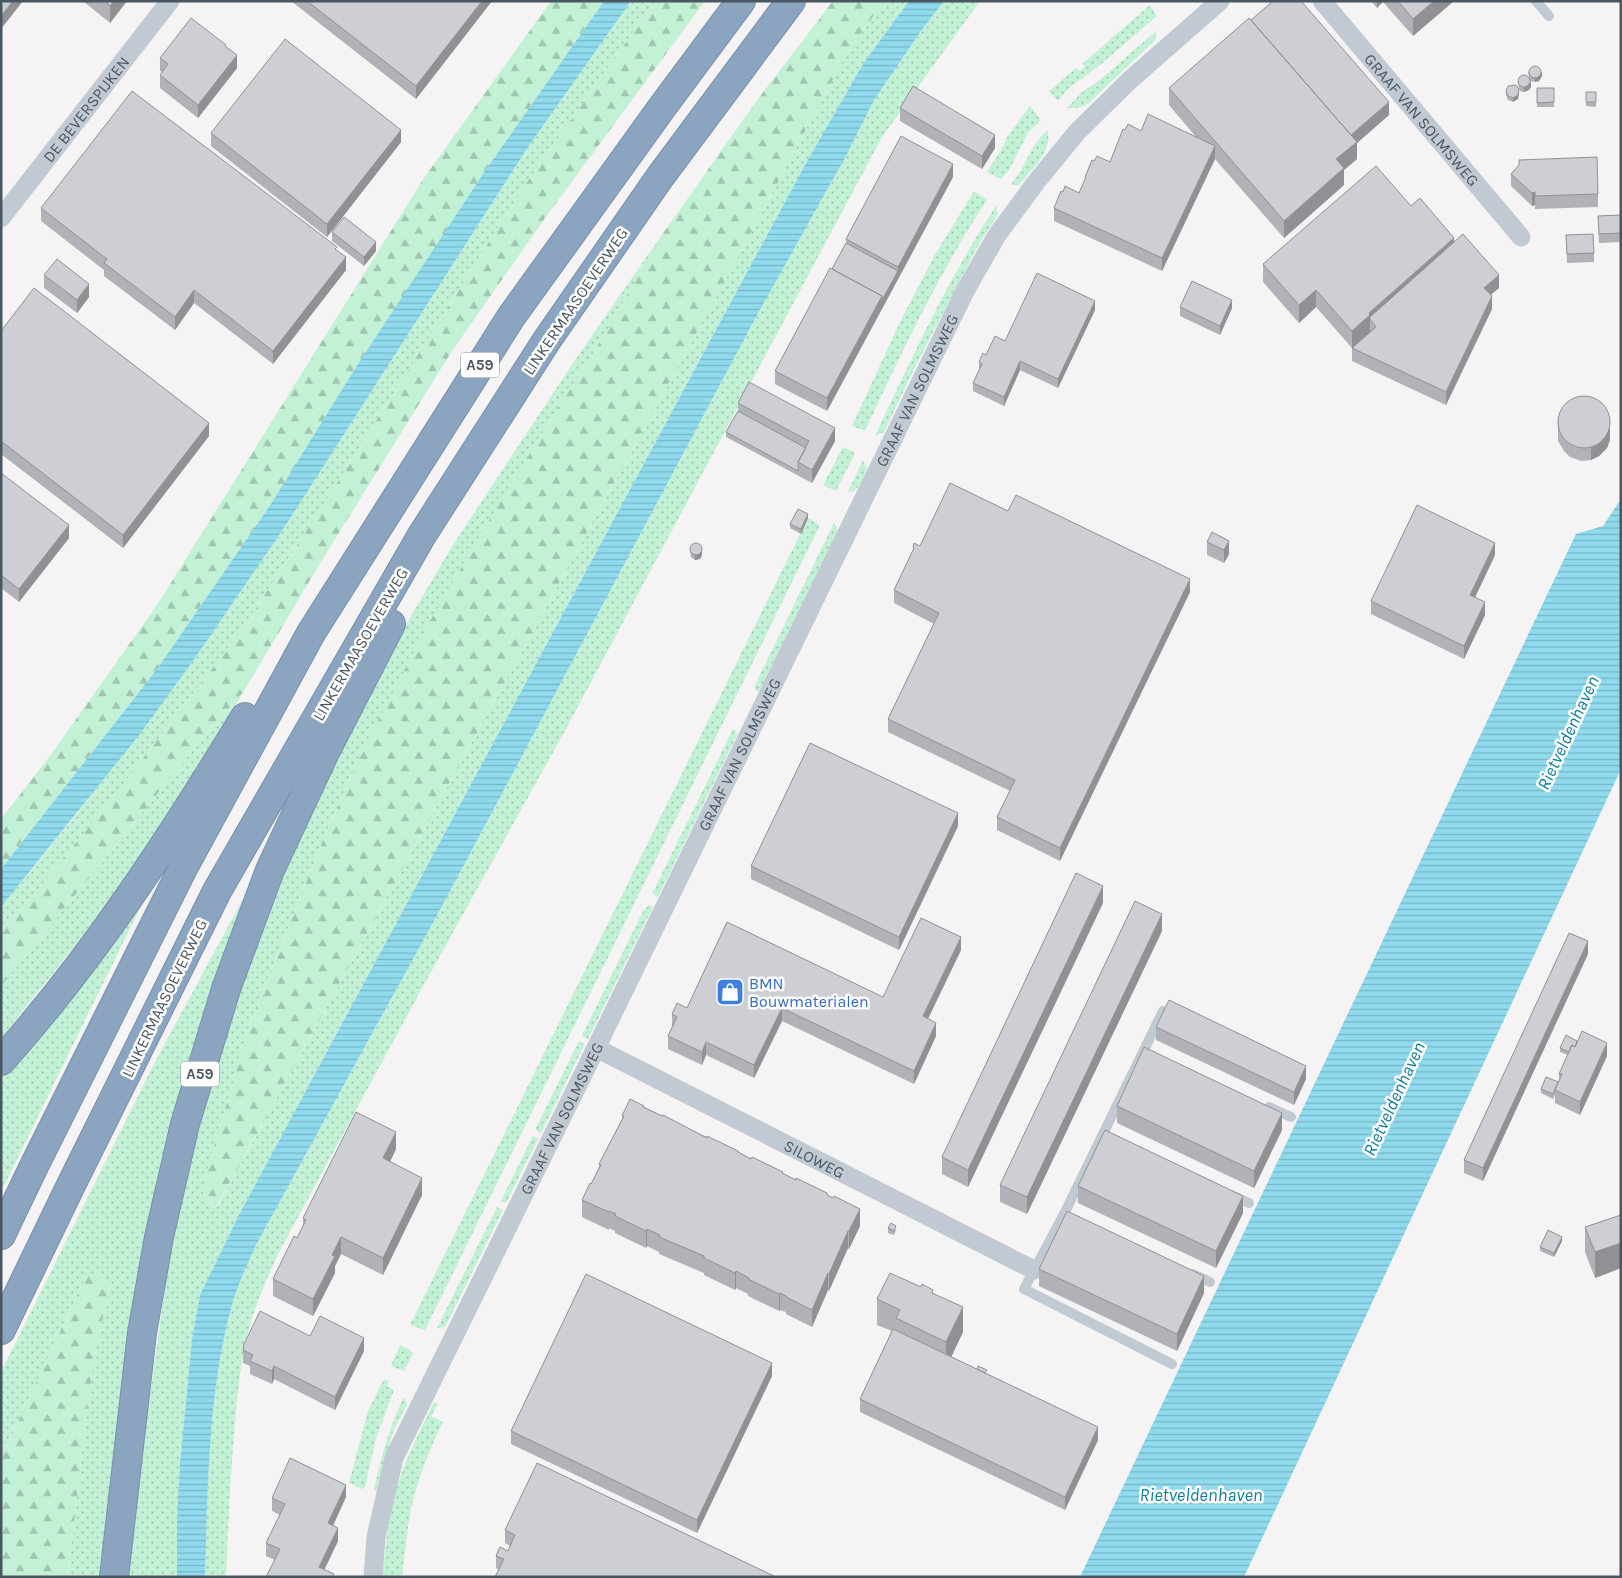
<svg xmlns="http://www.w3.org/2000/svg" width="1622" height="1578" font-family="Karla,sans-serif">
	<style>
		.grass { fill: url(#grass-dots) }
		.forest { fill: url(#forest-firs) }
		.water { fill: url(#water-rules) }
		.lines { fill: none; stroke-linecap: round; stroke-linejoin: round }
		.motorway-casing { stroke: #7690ad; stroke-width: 30 }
		.service { stroke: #c1cad2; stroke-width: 10 }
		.minor { stroke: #c1cad2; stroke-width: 19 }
		.motorway { stroke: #8ba5c1; stroke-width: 28 }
		.wall { fill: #b0b2b7 }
		.shaded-wall { fill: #909195 }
		.building { fill: #cdcfd5; stroke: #909195 }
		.labels { text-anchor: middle; stroke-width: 5; stroke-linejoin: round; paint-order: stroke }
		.shield { fill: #fff; stroke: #808990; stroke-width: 1 }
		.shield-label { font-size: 15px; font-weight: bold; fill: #4a5661 }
		.street-label { font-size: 16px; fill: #4a5661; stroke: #fff }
		.shop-label { font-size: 16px; fill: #366cbe; stroke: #fff; text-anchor: start }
		.water-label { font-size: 18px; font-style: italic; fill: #0c7c9b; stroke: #fff }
	</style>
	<defs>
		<pattern id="grass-dots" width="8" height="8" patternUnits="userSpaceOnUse" patternTransform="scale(1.25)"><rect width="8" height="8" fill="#c3f1d5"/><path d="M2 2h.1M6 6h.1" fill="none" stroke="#a0c6b0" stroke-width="1.8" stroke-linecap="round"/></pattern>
		<pattern id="forest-firs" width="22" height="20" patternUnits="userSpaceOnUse" patternTransform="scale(1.25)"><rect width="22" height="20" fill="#c3f1d5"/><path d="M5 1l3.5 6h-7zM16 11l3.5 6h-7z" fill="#a0c6b0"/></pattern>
		<pattern id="water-rules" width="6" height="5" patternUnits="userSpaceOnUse" patternTransform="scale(1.25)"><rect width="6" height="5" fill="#90daee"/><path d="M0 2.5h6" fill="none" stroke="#78b4c4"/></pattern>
	</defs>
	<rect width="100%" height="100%" fill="#f5f3f3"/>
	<path class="grass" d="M631,1H655L525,185L311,524L239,634L117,792L1,935V907L76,815L200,651L282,531L528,147Z
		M884,1H909L863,64L806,163L240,1213L200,1295L192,1339L180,1463L177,1577H125L170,1252L185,1176L234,1010L303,825L387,657L451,548L569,369L659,239L608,329L510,485L362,751L326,833L253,1015L205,1177L203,1194L217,1207L743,248L812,118L849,50Z
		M944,1H980L882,137L567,727L421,990L278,1254C267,1278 257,1301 250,1325C240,1361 237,1398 234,1435C230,1482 228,1529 226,1577H205C208,1486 208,1389 233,1301C239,1282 248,1263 256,1245L441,908L756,317L846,156L874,100L921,31Z
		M1150,5L1157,16L1100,65L1069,88L1058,101L1049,91L1076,68L1080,71L1085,67L1082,64Z
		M1156,31V39L1089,103C1082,107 1076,109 1067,108L1081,93L1101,79Z
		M1030,106L1041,120L1028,133L1009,170L1001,179L987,172L1003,147L1007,137Z
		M1047,130C1054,150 1031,170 1019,185H1011L1021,170L1035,144Z
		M974,191L987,200C939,273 902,351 865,431L852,426L900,322L935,255Z
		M996,206L998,214L980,242L916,365L884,432L875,436C912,357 948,279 996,206Z
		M843,447L855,453L836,491L823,485Z
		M863,460L867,469C863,478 860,492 848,492Z
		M808,518L820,525L425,1330L410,1325Z
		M834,523L837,528V532L759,692H757L754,687Z
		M244,691C213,742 185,796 151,844C104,911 52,974 1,1038V986L211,728Z
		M733,729L736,731L737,735L658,897L654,895L653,892Z
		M286,819L204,1032L104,1577H68L87,1409L96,1348L111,1284L86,1276L1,1458V1372L155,1062Z
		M168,851L1,1192V1070Z
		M649,905L653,907L588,1039L582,1036L643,911Z
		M579,1041L585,1044L541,1133L535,1130Z
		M533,1136L538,1139L506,1203L501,1201Z
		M497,1207L503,1210L445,1327L437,1328Z
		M400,1345L410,1350L413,1354L404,1371L391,1366Z
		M384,1379L389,1381L387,1386L394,1390L376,1438L365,1487L362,1489L349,1483L368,1411Z
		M404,1397L407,1404L393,1432L376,1491L374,1490C381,1458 389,1427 404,1397Z
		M434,1402L438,1404L431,1416L443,1422C430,1448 419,1476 412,1504C407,1528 405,1553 402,1577H383C385,1541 390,1505 402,1472C411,1448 423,1425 434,1402Z"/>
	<path class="forest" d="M551,1H604L485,171L271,504L157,669L1,869V819L50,756L157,605L424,178Z
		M655,1H705L545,218L452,351L319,565L244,691L211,728L1,986V935L117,792L239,634L311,524L525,185Z
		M833,1H884L849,50L812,118L743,248L236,1172L216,1207L214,1208C200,1202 203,1190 205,1177L253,1015L326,833L362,751L434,614L510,485L608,329L659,239L758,99Z
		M91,1274L107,1279L111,1283L96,1348L87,1409L68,1577H1V1458L86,1276Z"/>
	<path class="water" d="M604,1H631L528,147L282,531L200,651L140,734L1,907V869L157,669L271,504L358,364L485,171Z
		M909,1H944L921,31L874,100L846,156L756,317L441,908L256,1245C248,1263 239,1282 233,1301C208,1389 208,1486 205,1577H177V1519L180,1463L192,1339L200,1295L240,1213L806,163L863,64Z
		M1621,499V769L1244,1577H1080L1576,534L1603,526Z"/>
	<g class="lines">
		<defs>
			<path id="motorway" d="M1,1061C95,956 172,837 245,717
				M1,1235L35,1164L183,868L311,633L511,317L663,106L741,1
				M1,1330L71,1185L217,891L422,535L547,340L660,177L791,1
				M114,1577L142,1333L159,1237L185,1124L226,989L270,870L326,750L391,624"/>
		</defs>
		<use href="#motorway" class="motorway-casing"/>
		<path class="service" d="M1536,1L1549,16
			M1163,1011L1065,1212L1024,1289L1172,1364
			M1269,1107L1291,1117
			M1231,1195L1249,1203
			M1193,1274L1210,1282"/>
		<g class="minor">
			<path id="s1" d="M1322,1L1521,237"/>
			<path id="s2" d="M1,218L170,1"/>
			<path id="s3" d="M596,1048L1034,1270"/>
			<path id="s4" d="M373,1577L376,1537L394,1458L596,1048L965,291L997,235L1037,181L1077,132L1130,80L1220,1"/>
		</g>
		<use href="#motorway" class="motorway"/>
	</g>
	<path class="wall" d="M83,1H127L110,23Z
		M291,1H492L416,99Z
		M1371,1H1454L1413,36L1383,2L1377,8Z
		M1251,20L1389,115L1357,143V159L1344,170V185L1284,238L1215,159L1162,271L1054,221V208L1063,192L1079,193L1085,181V177L1094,161L1110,162L1125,130L1141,131L1196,137L1169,105V88Z
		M226,47L237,68L198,118L160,88V75L162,72L160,71V58Z
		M1528,72L1542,76L1539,81L1535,82L1530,81L1531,87L1529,90L1524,92L1520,91L1518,84V80L1529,77Z
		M1537,88H1554V107H1537Z
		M1506,91L1519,94L1518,99L1513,102L1508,100L1506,95Z
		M1586,92H1596V107L1586,106Z
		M900,108L995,148L982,169L900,121Z
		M211,133L401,142L327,237L211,146Z
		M1511,174L1598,194V207L1535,209V205L1532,206L1511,186Z
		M953,177L827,411L775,384V371L832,269L846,243V239Z
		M1411,206L1454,242L1499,288L1491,295L1492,309L1446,405L1352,361V348L1316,307L1299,323L1263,282V264Z
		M41,208L337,251L346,270L273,364L194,303L175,330L104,276V270L41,221Z
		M1621,215V242L1599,243L1598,216Z
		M332,232L376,251L364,266L332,241Z
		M1566,235L1594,253V262L1567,263Z
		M44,275L89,297L77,313L44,288Z
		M1180,307L1232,308L1220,335L1180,316Z
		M1095,310L1058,388L1020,370L1004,406L973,391V383L979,370V362L986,355L1005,341Z
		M1,331L209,436L123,548L1,454Z
		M738,403L835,441L812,483L726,437V432L738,411Z
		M1558,417L1610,440L1607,448L1599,456L1591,460L1581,461L1570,457L1564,451L1558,441Z
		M1,473L69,538L19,602L1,588Z
		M1008,511L1190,592L1060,861L997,830V817L1010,791L888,732V719L934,624L894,603V590L913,550V547L920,546Z
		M808,518L801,534L790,528V524Z
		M1212,532L1229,554L1224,563L1207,555V542Z
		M690,549L702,555L700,559L695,560L691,557Z
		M1495,555L1475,597L1485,615L1464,659L1371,614V601Z
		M958,826L899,950L751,879V866Z
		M1103,903L968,1187L942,1174V1157Z
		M1162,931L1027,1214L1000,1202V1185Z
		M961,950L928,1019L936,1036L914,1084L782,1021L754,1078L706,1055L702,1065L668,1049V1036L672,1027V1014L687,1008L883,997Z
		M1588,954L1483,1181L1464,1173V1160Z
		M1156,1027L1306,1079L1294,1105L1156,1040Z
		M1560,1048L1607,1056L1580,1115L1555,1103V1095L1553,1099L1541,1093V1089L1558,1082L1559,1080V1074L1568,1055L1560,1052Z
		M1117,1106L1282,1130L1254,1188L1117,1123Z
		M644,1107L827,1195L860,1226L849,1249L848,1248L829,1291L828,1290L812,1327L786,1314V1312L780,1310L779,1311L748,1296V1294L736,1288L735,1290L704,1275V1273L659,1254V1252L647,1246L646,1248L615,1233V1231L609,1228V1230L582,1217V1200L591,1184L599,1167V1164L622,1119V1116Z
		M396,1149L390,1162L422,1195L383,1275L341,1254L335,1266V1273L313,1316L273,1296V1279L297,1238L303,1226V1218Z
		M1078,1186L1243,1213L1216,1268L1078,1203Z
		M1621,1215V1268L1595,1278L1585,1252V1227Z
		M888,1228L896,1230L894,1235L888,1233Z
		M1562,1241L1554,1257L1540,1251V1247Z
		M1039,1269L1204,1293L1177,1351L1039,1286Z
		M933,1293L963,1332L951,1357L987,1374L1098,1440L1065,1510L860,1412V1399L892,1331L877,1325V1299Z
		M310,1336L364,1351L335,1410L274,1379L272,1384L250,1374V1366L243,1363V1350Z
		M772,1376L697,1533L511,1444V1431Z
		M346,1497L333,1526L338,1541L324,1569L334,1577L275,1560L266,1556V1543L280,1515L272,1511V1498Z
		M505,1530L776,1577L499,1570L496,1568V1556L508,1551L510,1546L505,1543Z"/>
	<path class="shaded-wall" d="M13,1H23L1,29V16Z
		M114,1H127L110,23V6Z
		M482,1H492L416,99V86Z
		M1377,1H1383L1377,8Z
		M1434,1H1454L1413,36V19Z
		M237,55V68L198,118V105Z
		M1542,72V76L1539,81L1535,82V78Z
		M1531,82V87L1529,90L1524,92V88Z
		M1519,89L1518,99L1513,102V98Z
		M1389,102V115L1357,143V159L1344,170V185L1284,238V221L1336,159L1349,137Z
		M401,130V142L327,237V224Z
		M995,135V148L982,169V156Z
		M1215,146V159L1162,271V258Z
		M953,164V177L827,411V398L882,296L898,271V267Z
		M1535,192V205L1532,206V193Z
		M1454,238V255L1370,319V332L1352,348V331L1369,313Z
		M376,242V251L364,266V257Z
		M346,257V270L273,364V351Z
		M1499,275V288L1484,300V288Z
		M89,284V297L77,313V300Z
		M194,290V303L175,330V317Z
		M1316,290V307L1299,323V305Z
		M1492,296V309L1446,405V392Z
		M1232,300V308L1220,335V326Z
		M1095,301V310L1058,388V379Z
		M1020,361V370L1004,406V397Z
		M209,423V436L123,548V535Z
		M1610,427V440L1607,448L1599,456L1591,460V447Z
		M835,428V441L812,483V470Z
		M808,514V518L801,534V529Z
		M69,525V538L19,602V589Z
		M1229,541V554L1224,563V550Z
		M1495,543V555L1470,608V595Z
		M702,551V555L700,559L695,560V555Z
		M1190,579V592L1060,861V848Z
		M1485,602V615L1464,659V646Z
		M958,813V826L899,950V937Z
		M1103,886V903L968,1187V1170Z
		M1162,914V931L1027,1214V1197Z
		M961,937V950L923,1029V1016Z
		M1588,941V954L1483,1181V1168Z
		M782,1008V1021L754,1078V1065Z
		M936,1023V1036L914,1084V1071Z
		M706,1042V1055L702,1065V1052Z
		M1607,1043V1056L1580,1115V1102Z
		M1306,1066V1079L1294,1105V1092Z
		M1282,1113V1130L1254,1188V1171Z
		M396,1132V1149L383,1176V1158Z
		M422,1178V1195L383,1275V1258Z
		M1243,1196V1213L1216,1268V1251Z
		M860,1209V1226L849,1249V1231Z
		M647,1229V1246L646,1248V1231Z
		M848,1231V1248L829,1291V1274Z
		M341,1237V1254L335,1266V1273L313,1316V1299L332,1255Z
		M1562,1237V1241L1554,1257V1253Z
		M1621,1243V1268L1595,1278V1252Z
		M736,1271V1288L735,1290V1273Z
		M828,1273V1290L812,1327V1310Z
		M1204,1276V1293L1177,1351V1334Z
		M780,1293V1310L779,1311V1294Z
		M963,1307V1332L946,1368V1342Z
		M364,1338V1351L335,1410V1397Z
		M772,1363V1376L697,1533V1520Z
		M274,1366V1379L272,1384V1371Z
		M1098,1427V1440L1065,1510V1497Z
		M346,1485V1497L328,1536V1523Z
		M338,1528V1541L321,1577L319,1567Z"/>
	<path class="building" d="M1,1H13L1,16Z
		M105,1H114L110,6Z
		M307,1H482L416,86Z
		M1273,1H1301L1389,102L1351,135L1251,20Z
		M1398,1H1434L1413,19Z
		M191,18L226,45L225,46L237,55L198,105L160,75L168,64L160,58Z
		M1249,18L1357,142L1336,159L1344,168L1284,221L1169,88Z
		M285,39L401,130L327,224L211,133Z
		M1529 72a6 6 0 1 1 12 0a6 6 0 1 1-12 0Z
		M1518 81a6 6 0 1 1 12 0a6 6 0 1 1-12 0Z
		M1516,85L1519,89L1518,95L1513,98L1508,96L1506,91L1508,86Z
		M913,86L995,135L982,156L900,108Z
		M1537,88H1554V102L1537,103Z
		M132,91L337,247L335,249L346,257L273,351L194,290L175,317L104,263L107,259L41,208Z
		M1586,92H1596V102H1586Z
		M1148,114L1215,146L1162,258L1054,208L1061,191L1063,192L1065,186L1079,193L1086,177H1085L1092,160L1094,161L1097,156L1110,162L1123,129L1125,130L1128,124L1141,131Z
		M901,136L953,164L898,267L846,239Z
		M1597,157L1598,194L1535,196V192L1532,193L1511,174L1519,165V160Z
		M1376,166L1411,206L1420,198L1454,238L1369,313L1370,315L1352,331L1316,290L1299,305L1263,264Z
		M1621,215V233L1599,234L1598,216Z
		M344,217L376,242L364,257L332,232Z
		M1463,234L1499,275L1484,288L1492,296L1446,392L1352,348L1376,327L1370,319V317Z
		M1593,234L1594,253L1567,254L1566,235Z
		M846,243L898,271L882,300V296L832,269Z
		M57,259L89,284L77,300L44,275Z
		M830,268L882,296L827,398L775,371Z
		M1037,273L1095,301L1058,379L1020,361L1004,397L973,383L982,364L979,362L983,353L986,355L995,336L1005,341Z
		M1192,281L1232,300L1220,326L1180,307Z
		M34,288L209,423L123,535L1,441V331Z
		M749,382L835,428L812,470L798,462L809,441L738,403Z
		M1558 422a26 26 0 1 1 52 0a26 26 0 1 1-52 0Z
		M738,411L806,448L798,462V471L726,432Z
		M1,473L69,525L19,589L1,575Z
		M950,483L1008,511L1016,495L1190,579L1060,848L997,817L1015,780L888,719L939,613L894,590L914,548L913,547L914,543L920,546Z
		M1417,505L1495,543L1470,595L1485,602L1464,646L1371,601Z
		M798,509L808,514L801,529L790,524Z
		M1212,532L1229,541L1224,550L1207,542Z
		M690 549a6 6 0 1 1 12 0a6 6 0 1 1-12 0Z
		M810,743L958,813L899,937L751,866Z
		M1076,873L1103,886L968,1170L942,1157Z
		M1135,901L1162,914L1027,1197L1000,1185Z
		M921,918L961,937L923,1016L936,1023L914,1071L782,1008L754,1065L706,1042L702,1052L668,1036L677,1017L672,1014L677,1003L687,1008L727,922L883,997Z
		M1569,933L1588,941L1483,1168L1464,1160Z
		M1169,1000L1306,1066L1294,1092L1156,1027Z
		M1582,1031L1607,1043L1580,1102L1555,1090L1562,1074H1559L1572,1045L1575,1047Z
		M1566,1035L1577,1041L1575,1047L1572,1045L1569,1052L1560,1048Z
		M1144,1047L1282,1113L1254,1171L1117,1106Z
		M1546,1077L1558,1082L1553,1094L1541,1089Z
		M630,1099L644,1106L643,1107L662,1116L663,1115L707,1138V1136L738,1151V1152L751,1159L752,1157L783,1172L782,1173L796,1180V1178L827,1193V1195L833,1198L834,1196L860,1209L849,1231H848L829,1274L828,1273L812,1310L786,1297V1296L780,1293L779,1294L748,1279L749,1278L736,1271L735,1273L704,1258V1256L659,1237L660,1235L647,1229L646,1231L615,1216L616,1214L609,1211V1212L582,1200L590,1183L591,1184L601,1165L599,1164L624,1116H622Z
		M356,1112L396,1132L383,1158L422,1178L383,1258L341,1237L332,1255L335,1256L313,1299L273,1279L294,1236L297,1238L306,1220L303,1218Z
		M1105,1130L1243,1196L1216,1251L1078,1186Z
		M1067,1211L1204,1276L1177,1334L1039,1269Z
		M1621,1215V1243L1595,1252L1585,1227Z
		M891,1223L896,1226L894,1231L888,1228Z
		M1548,1230L1562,1237L1554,1253L1540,1247Z
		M890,1273L921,1287L922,1284L933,1290L932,1293L963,1307L946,1342L896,1318L900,1310L877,1299Z
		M586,1274L772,1363L697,1520L511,1431Z
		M260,1311L310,1336L320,1316L364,1338L335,1397L274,1366L272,1371L250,1361L253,1355L243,1350L244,1344Z
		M893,1329L1098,1427L1065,1497L860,1399Z
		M978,1366L987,1370L985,1373L977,1369Z
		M290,1458L346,1485L328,1523L338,1528L319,1567L334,1574L333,1577H266L280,1549L266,1543L285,1504L272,1498Z
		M537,1463L776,1577H495L504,1559L496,1556L500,1547L508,1551L515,1535L505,1530Z"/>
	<defs>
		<symbol id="shop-square" viewBox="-11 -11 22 22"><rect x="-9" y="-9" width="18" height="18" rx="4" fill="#3f7fe0" stroke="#fff"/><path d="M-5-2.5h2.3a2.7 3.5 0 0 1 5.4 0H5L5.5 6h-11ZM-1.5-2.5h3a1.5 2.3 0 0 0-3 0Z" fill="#fff"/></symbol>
	</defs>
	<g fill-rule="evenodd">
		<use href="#shop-square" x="714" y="976" width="32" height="32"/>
	</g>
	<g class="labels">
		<g class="shield">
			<rect x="461" y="352.5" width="38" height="25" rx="4"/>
			<rect x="181" y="1061.5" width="38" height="25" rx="4"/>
		</g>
		<g class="shield-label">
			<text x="480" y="370">A59</text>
			<text x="200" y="1079">A59</text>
		</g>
		<g class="street-label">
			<text dy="6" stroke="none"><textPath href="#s2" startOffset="138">DE BEVERSPIJKEN</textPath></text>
			<text dy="6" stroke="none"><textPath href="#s1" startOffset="155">GRAAF VAN SOLMSWEG</textPath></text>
			<text transform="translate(575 301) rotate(-56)" y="6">LINKERMAASOEVERWEG</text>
			<text dy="6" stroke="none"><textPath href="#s4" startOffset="1310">GRAAF VAN SOLMSWEG</textPath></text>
			<text transform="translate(360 644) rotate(-60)" y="6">LINKERMAASOEVERWEG</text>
			<text dy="6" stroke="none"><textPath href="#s4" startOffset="905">GRAAF VAN SOLMSWEG</textPath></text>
			<text transform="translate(164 998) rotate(-64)" y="6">LINKERMAASOEVERWEG</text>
			<text dy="6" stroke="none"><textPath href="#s4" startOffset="500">GRAAF VAN SOLMSWEG</textPath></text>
			<text dy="6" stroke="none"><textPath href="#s3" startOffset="245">SILOWEG</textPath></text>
		</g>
		<g class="shop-label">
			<text x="749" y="989">BMN<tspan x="749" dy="18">Bouwmaterialen</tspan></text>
		</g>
		<g class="water-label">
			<text transform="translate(1568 733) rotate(-65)" y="6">Rietveldenhaven</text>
			<text transform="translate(1394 1099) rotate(-65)" y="6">Rietveldenhaven</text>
			<text x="1201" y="1501">Rietveldenhaven</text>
		</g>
	</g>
	<rect width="1622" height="1578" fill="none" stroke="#4a5661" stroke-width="5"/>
</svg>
